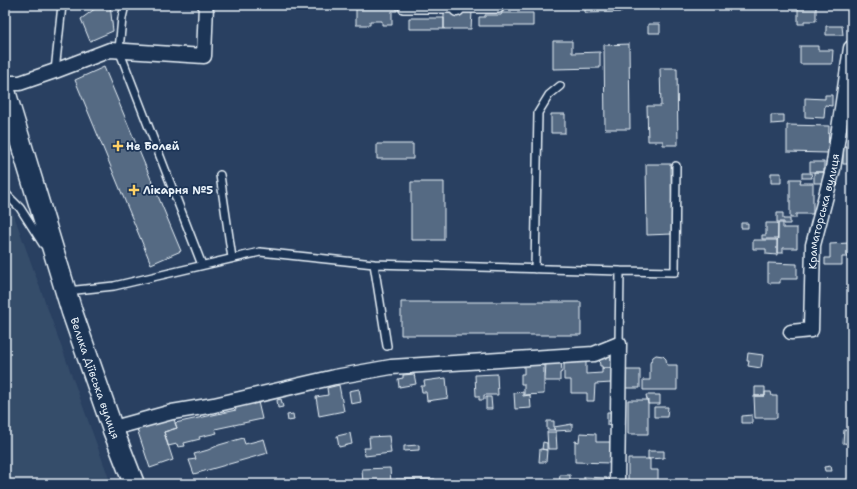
<svg xmlns="http://www.w3.org/2000/svg" width="857" height="489" font-family="'Shantell Sans',sans-serif">
	<style>
		.built { fill: #364d6b }
		.building { fill: #556a83; stroke: #e8f1f8 }
		.lines { fill: none; stroke-linecap: round; stroke-linejoin: round }
		.lane-casing { stroke: #e8f1f8; stroke-width: 10 }
		.street-casing { stroke: #e8f1f8; stroke-width: 17 }
		.secondary-casing { stroke: #e8f1f8; stroke-width: 23 }
		.lane { stroke: #1d3557; stroke-width: 7 }
		.street { stroke: #1d3557; stroke-width: 14 }
		.secondary { stroke: #1d3557; stroke-width: 20 }
		.poi-dot { fill: #ffd166; stroke: #1d3557; stroke-width: 1.5 }
		.labels { text-anchor: middle; stroke-width: 3.5; stroke-linejoin: round; paint-order: stroke }
		.poi-label { font-size: 11px; font-weight: bold; fill: #e8f1f8; stroke: #1d3557; text-anchor: start }
		.street-label { font-size: 11px; fill: #e8f1f8; stroke: #1d3557 }
	</style>
	<rect width="100%" height="100%" fill="#294061"/>
	<filter id="ink" filterUnits="userSpaceOnUse"><feTurbulence type="fractalNoise" baseFrequency=".025" numOctaves="2"/><feDisplacementMap in="SourceGraphic" scale="8" xChannelSelector="R" yChannelSelector="G"/><feConvolveMatrix kernelMatrix="1 2 1 2 8 2 1 2 1" color-interpolation-filters="sRGB"/></filter>
	<g filter="url(#ink)">
		<path class="built" d="M5,210L13,213L111,484H5Z"/>
		<path class="building" d="M100,5H110L113,31L90,41L81,19Z
			M356,5H397V11H392V25H382V21H370V25H356Z
			M585,5H622V12L585,13Z
			M641,5H663V9H641Z
			M798,5H816V21H804V24H798Z
			M444,12H472L471,29H444Z
			M502,13H533V26H479V17H485V15H501Z
			M409,18H444V29H409Z
			M648,24H660V33H648Z
			M826,26H842L843,35H826Z
			M553,41H572V53L600,52V68L553,69Z
			M629,44L630,129H605L604,45Z
			M800,46H818V50H833L832,64H800Z
			M104,67L181,251L151,264L75,80Z
			M660,68H677L678,145H663V141H648L647,106H661Z
			M825,95H832V106L825,105L824,118L805,117V98L825,99Z
			M551,114H565V133H551Z
			M771,115H784V123L771,124Z
			M787,125L829,126L828,153L787,152Z
			M377,144H413V159H377Z
			M843,146H852V164H843Z
			M810,162H824V172H810Z
			M646,164H671L672,234L647,235Z
			M814,172H824L823,183H814Z
			M771,173H781V183H771Z
			M802,173H811L812,178H802Z
			M790,179H801L800,183H813V214H796V218H790Z
			M411,182H444V240H411Z
			M777,213H783V219H790V224H784V222H777Z
			M741,223H748V228H741Z
			M766,223H778V239H762V235H766Z
			M778,223H783V228H797V248H783V253H777Z
			M753,240H777V255L766,254V249H753Z
			M849,243V257H842V265H825V258H830V244Z
			M768,263L797,264V279H780V283H768Z
			M401,302H581V335H401Z
			M748,353L763,355L761,368L748,366L749,361H747Z
			M656,355L663,356L666,359L667,365H677V390H643V380H650V363L653,357Z
			M611,356L612,368H602V366H600L599,358Z
			M561,361L562,372L560,373V381H545L546,362Z
			M564,361H586V374L602,373V368H612V383L595,384L594,401H587V393H571V380H564Z
			M524,365H544V394L524,395V384H521V374H524Z
			M624,370H640V388H624Z
			M414,374L416,384L399,387L398,379L403,378V375Z
			M497,374L498,395H484V400H479V396H476L475,375Z
			M446,378L448,398L427,401L426,392H422L421,386H425L424,381Z
			M339,385L344,411L319,416L316,397L328,395L327,388Z
			M755,387H765V396H755Z
			M359,389L361,402L351,404L349,391Z
			M523,392V396L530,395L531,408L515,409L514,393Z
			M765,392H771L772,396H777V418H755L754,396H765Z
			M646,395H660V404H648Z
			M486,397H491L492,409H486Z
			M281,399L283,407L278,408L277,400Z
			M628,400H648V434H628Z
			M258,402L262,419L215,429L217,433L199,437L200,439L184,443L185,446L178,447L177,444L168,446L164,432L177,428L175,423L236,410L235,407Z
			M654,407H668L667,417H654Z
			M607,412H611L610,426L607,425Z
			M172,414L177,428L164,432L173,460L150,468L136,426Z
			M293,414L294,420L288,421L287,415Z
			M752,415V423H742V416Z
			M547,421H554V430H547Z
			M572,424V430L555,431L554,427Z
			M844,430L852,431V444L843,443Z
			M547,432H556L557,449H548Z
			M350,433L352,444L339,447L337,436Z
			M580,433L596,434V442H611L610,463L575,462V441L579,442Z
			M389,436L391,453L365,456L364,448H370L369,437Z
			M243,438L245,444L264,439L268,453L194,474L189,460L196,459L194,454L208,450L219,445Z
			M543,442L547,443V450L542,449Z
			M419,445V450L404,451V446Z
			M540,449L547,450L546,462H539Z
			M648,451H664V458L648,459Z
			M628,459H650V470H658V484H628Z
			M831,466L832,471H825L824,467Z
			M390,468L391,484H363L362,469Z
			M560,475H570V484H559Z
			M584,477L607,478V484H584Z
			M396,479H435V484H396Z"/>
		<g class="lines">
			<defs>
				<path id="lane" d="M125,5L122,18L119,50L202,265
					M402,5L403,9H499L503,5
					M55,71L62,5
					M220,175L232,258
					M5,193L20,208L43,244
					M374,264L620,271L619,344
					M535,269L538,113L549,95L560,86
					M620,271L675,272L676,166
					M67,291L114,286L260,252L374,264L387,346"/>
				<g id="street">
					<path d="M457,5V9"/>
					<path d="M5,83H20L55,71L110,50L204,56L206,5"/>
					<path id="s1" d="M791,332L811,330L813,245L833,169L851,48H852"/>
					<path d="M113,430L121,426L172,412L214,405L335,377L391,367L594,354L619,344L617,484"/>
				</g>
				<g id="secondary">
					<path id="s2" d="M5,91L72,312L113,430L134,484"/>
				</g>
			</defs>
			<use href="#lane" class="lane-casing"/>
			<use href="#street" class="street-casing"/>
			<use href="#secondary" class="secondary-casing"/>
			<use href="#lane" class="lane"/>
			<use href="#street" class="street"/>
			<use href="#secondary" class="secondary"/>
		</g>
	</g>
	<g class="poi-dot">
		<path d="M116 140h4v4h4v4h-4v4h-4v-4h-4v-4h4z"/>
		<path d="M132 184h4v4h4v4h-4v4h-4v-4h-4v-4h4z"/>
	</g>
	<g class="labels">
		<g class="poi-label">
			<text x="126" y="150">Не Болей</text>
			<text x="143" y="194">Лікарня №5</text>
		</g>
		<g class="street-label">
			<text dy="4" stroke="none"><textPath href="#s1" startOffset="140">Краматорська вулиця</textPath></text>
			<text dy="4" stroke="none"><textPath href="#s2" startOffset="301">Велика Діївська вулиця</textPath></text>
		</g>
	</g>
	<rect width="857" height="489" fill="none" stroke="#1d3557" stroke-width="20"/>
	<rect x="10" y="10" width="837" height="469" fill="none" stroke="#e8f1f8" stroke-width="1.5" filter="url(#ink)"/>
</svg>
